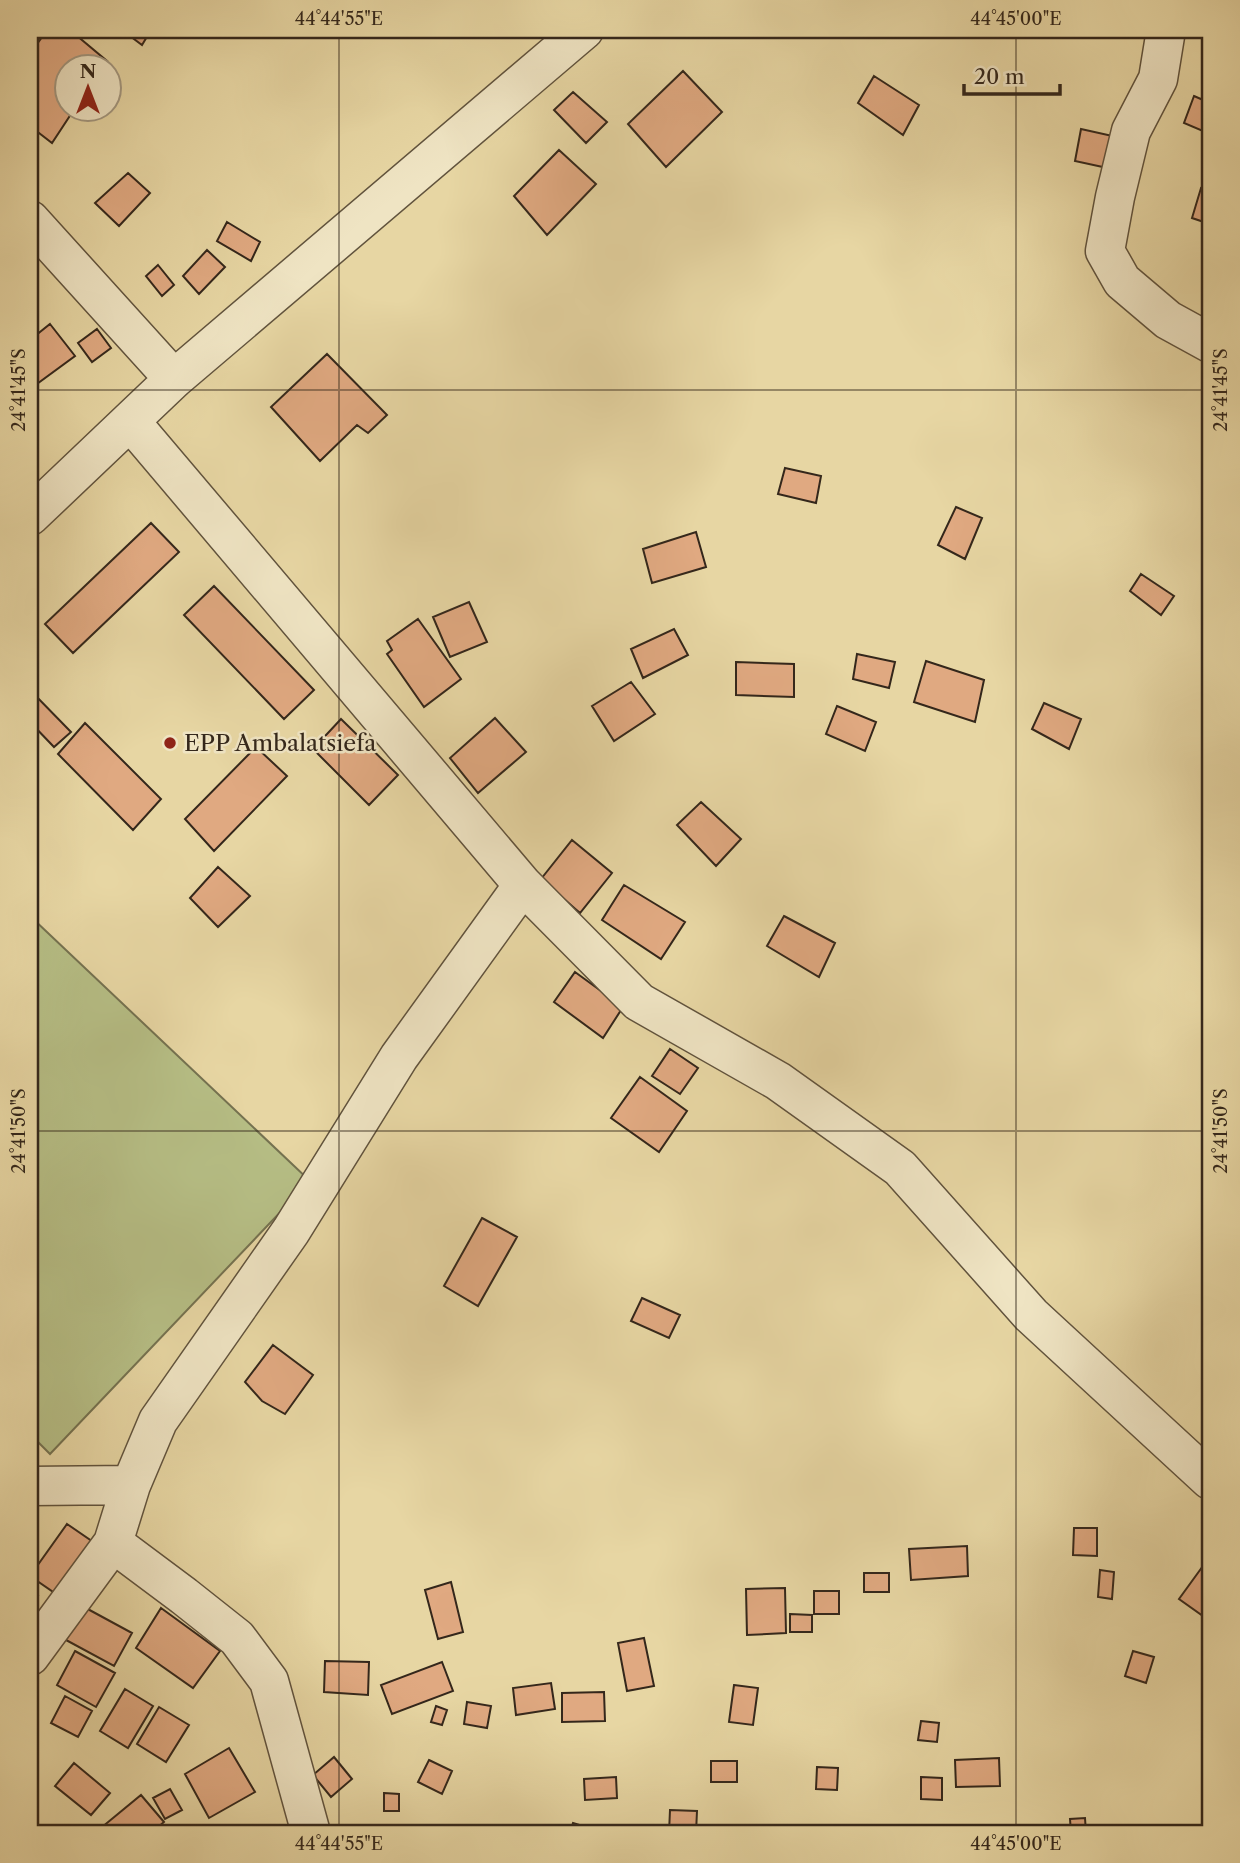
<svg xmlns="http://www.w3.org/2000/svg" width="1240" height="1863" font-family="'Libre Caslon Text',serif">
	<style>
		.green { fill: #b6be85; stroke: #757250; stroke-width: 2 }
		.building { fill: #e0a981; stroke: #34271b; stroke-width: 2 }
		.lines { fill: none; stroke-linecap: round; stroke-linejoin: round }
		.minor-casing { stroke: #61533d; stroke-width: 41 }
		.minor { stroke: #efe4c3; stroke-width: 38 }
		.ticks { fill: none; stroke: #34271b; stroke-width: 2; stroke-opacity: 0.45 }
		.poi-dot { fill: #8f2418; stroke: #efe4c3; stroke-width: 2.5 }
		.labels { text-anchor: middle; stroke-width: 5; stroke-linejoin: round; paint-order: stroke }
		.poi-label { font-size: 23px; fill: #34271b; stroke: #efe4c3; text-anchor: start }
		.neatline { fill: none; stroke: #34271b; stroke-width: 2.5 }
		.ticks-label { font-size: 18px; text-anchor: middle; fill: #34271b }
	</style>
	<rect width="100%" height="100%" fill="#e7d6a3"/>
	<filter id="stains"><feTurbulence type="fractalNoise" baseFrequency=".00286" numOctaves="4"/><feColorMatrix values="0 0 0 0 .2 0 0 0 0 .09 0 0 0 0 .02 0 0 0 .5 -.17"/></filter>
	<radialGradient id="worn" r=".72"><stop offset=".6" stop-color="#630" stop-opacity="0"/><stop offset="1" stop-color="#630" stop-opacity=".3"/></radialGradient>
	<path class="green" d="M30,916L310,1181L50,1454L30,1434Z"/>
	<path class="building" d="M36,30H70L107,61L103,66H66V108H75L52,143L30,126V54L42,37Z
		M122,30H151L142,45Z
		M683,71L722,112L666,167L628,124Z
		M874,76L919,105L903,135L858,103Z
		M573,92L607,122L586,143L554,110Z
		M1194,96L1210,103V134L1184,123Z
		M1081,129L1117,137L1112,169L1075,161Z
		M559,150L596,184L547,235L514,196Z
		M128,173L150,193L119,226L95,203Z
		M1201,188L1210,192V224L1192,218Z
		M227,222L260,242L251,261L217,241Z
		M207,250L225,267L199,294L183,276Z
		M158,265L174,285L162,296L146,276Z
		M50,324L75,356L30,389V340Z
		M97,329L111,348L92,362L78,343Z
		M327,354L387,415L368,433L357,425L320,461L271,407Z
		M785,468L821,476L816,503L778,494Z
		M956,507L982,518L965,559L938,545Z
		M151,523L179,552L73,653L45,624Z
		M696,532L706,567L652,583L643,549Z
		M1141,574L1174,596L1161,615L1130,591Z
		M214,586L314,690L284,719L184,615Z
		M469,602L487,642L450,657L433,617Z
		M418,619L461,679L424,707L387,654L392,650L387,641Z
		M674,629L688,655L643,678L631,649Z
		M857,654L895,662L889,688L853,679Z
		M926,661L984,680L975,722L914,702Z
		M736,662L794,664V697L736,695Z
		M631,682L655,714L614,741L592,706Z
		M30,690L71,732L54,747L30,722Z
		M1044,703L1081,719L1069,749L1032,729Z
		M837,706L876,722L865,751L826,734Z
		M495,718L526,752L478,793L450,758Z
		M341,719L398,775L369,805L313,749Z
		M85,723L161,799L133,830L58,754Z
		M256,747L287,776L214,851L185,819Z
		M701,802L741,839L716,866L677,825Z
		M572,840L612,873L580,913L541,879Z
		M218,867L250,896L218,927L190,898Z
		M624,885L685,922L661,959L602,920Z
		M784,916L835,943L819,977L767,946Z
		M575,972L623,1007L603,1038L554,1002Z
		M670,1049L698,1068L680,1094L652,1076Z
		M640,1077L687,1111L659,1152L611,1118Z
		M482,1218L517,1237L478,1306L444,1286Z
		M642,1298L680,1315L669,1338L631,1321Z
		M273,1345L313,1375L285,1414L262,1401L245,1382Z
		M67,1524L99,1546L62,1598L30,1576Z
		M1074,1528H1097V1556L1073,1555Z
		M967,1546L968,1576L911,1580L909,1549Z
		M1208,1559L1210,1561V1621L1179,1599Z
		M1100,1570L1114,1572L1112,1599L1098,1597Z
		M864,1573H889V1592H864Z
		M451,1582L463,1632L438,1639L425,1590Z
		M785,1588L786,1633L747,1635L746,1589Z
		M30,1590L38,1596L30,1608Z
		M814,1591H839V1614H814Z
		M84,1607L132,1633L114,1666L66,1640Z
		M161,1608L220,1651L193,1688L136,1648Z
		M790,1614L812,1615V1632H790Z
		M644,1638L654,1686L627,1691L618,1643Z
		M75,1651L115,1673L96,1707L57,1685Z
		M1133,1651L1154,1657L1146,1683L1125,1676Z
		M325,1661L369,1662L368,1695L324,1692Z
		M442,1662L453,1691L392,1714L381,1685Z
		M551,1683L555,1709L516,1715L513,1688Z
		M734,1685L758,1688L753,1725L729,1722Z
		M125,1689L153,1706L128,1748L100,1731Z
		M604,1692L605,1721L562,1722V1693Z
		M65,1696L92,1711L78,1737L51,1723Z
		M467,1702L491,1706L487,1728L464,1724Z
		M436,1706L447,1710L442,1725L431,1722Z
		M159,1707L189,1725L166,1762L137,1744Z
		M921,1721L939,1723L937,1742L918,1740Z
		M229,1748L255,1792L209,1818L185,1774Z
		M334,1757L352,1779L331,1797L313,1775Z
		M999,1758L1000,1786L956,1787L955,1760Z
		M429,1760L452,1771L442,1794L418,1782Z
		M711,1761H737V1782H711Z
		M74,1763L110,1793L91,1815L55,1786Z
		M817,1767L838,1768L837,1790L816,1789Z
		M616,1777L617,1798L585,1800L584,1779Z
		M921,1777L942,1778V1800L921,1799Z
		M170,1789L182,1810L165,1819L153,1798Z
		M384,1793L399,1794V1811H384Z
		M141,1795L164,1822L151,1833H97L96,1832Z
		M670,1810L697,1811L696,1833H669Z
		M1085,1818L1086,1833H1071L1070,1819Z
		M573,1823L602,1832V1833H570Z"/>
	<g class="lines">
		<defs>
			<path id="minor" d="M1166,30L1158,79L1131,131L1115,197L1105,251L1122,281L1168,320L1210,343
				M30,220L174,379
				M130,421L523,885L639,1002L778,1081L900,1168L1031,1315L1210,1480
				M30,516L174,379L584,30
				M30,1486L131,1485
				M30,1656L113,1543
				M311,1833L269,1681L237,1638L184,1596L113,1543L131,1485L158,1421L291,1231L399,1057L523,885"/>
		</defs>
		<use href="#minor" class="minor-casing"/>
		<use href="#minor" class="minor"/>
	</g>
	<path class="ticks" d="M339,30V1833M1016,30V1833M30,390H1210M30,1131H1210"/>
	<circle class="poi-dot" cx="170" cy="743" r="7"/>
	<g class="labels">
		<g class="poi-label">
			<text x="184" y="751">EPP Ambalatsiefa</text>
		</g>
	</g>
	<rect width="1240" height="1863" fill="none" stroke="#e7d6a3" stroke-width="77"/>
	<g transform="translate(88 88)"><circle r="33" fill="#efe4c3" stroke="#a49880" stroke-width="2"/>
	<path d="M0-5L12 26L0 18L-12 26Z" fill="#8f2418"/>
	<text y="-10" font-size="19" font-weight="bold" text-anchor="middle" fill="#34271b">N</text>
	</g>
	<path d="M964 84v10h96v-10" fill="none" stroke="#34271b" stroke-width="3.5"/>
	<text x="974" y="84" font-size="21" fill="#34271b" stroke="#efe4c3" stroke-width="5" paint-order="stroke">20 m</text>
	<rect x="38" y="38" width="1164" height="1787" class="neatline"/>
	<g class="ticks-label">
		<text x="339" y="25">44°44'55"E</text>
		<text x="1016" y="25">44°45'00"E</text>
		<text transform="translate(19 390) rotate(-90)" y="6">24°41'45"S</text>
		<text transform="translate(1221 390) rotate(-90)" y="6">24°41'45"S</text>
		<text transform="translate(19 1131) rotate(-90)" y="6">24°41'50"S</text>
		<text transform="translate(1221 1131) rotate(-90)" y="6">24°41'50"S</text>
		<text x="339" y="1850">44°44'55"E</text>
		<text x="1016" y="1850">44°45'00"E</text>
	</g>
	<rect width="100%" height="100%" filter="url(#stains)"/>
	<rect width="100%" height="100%" fill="url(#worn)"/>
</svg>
